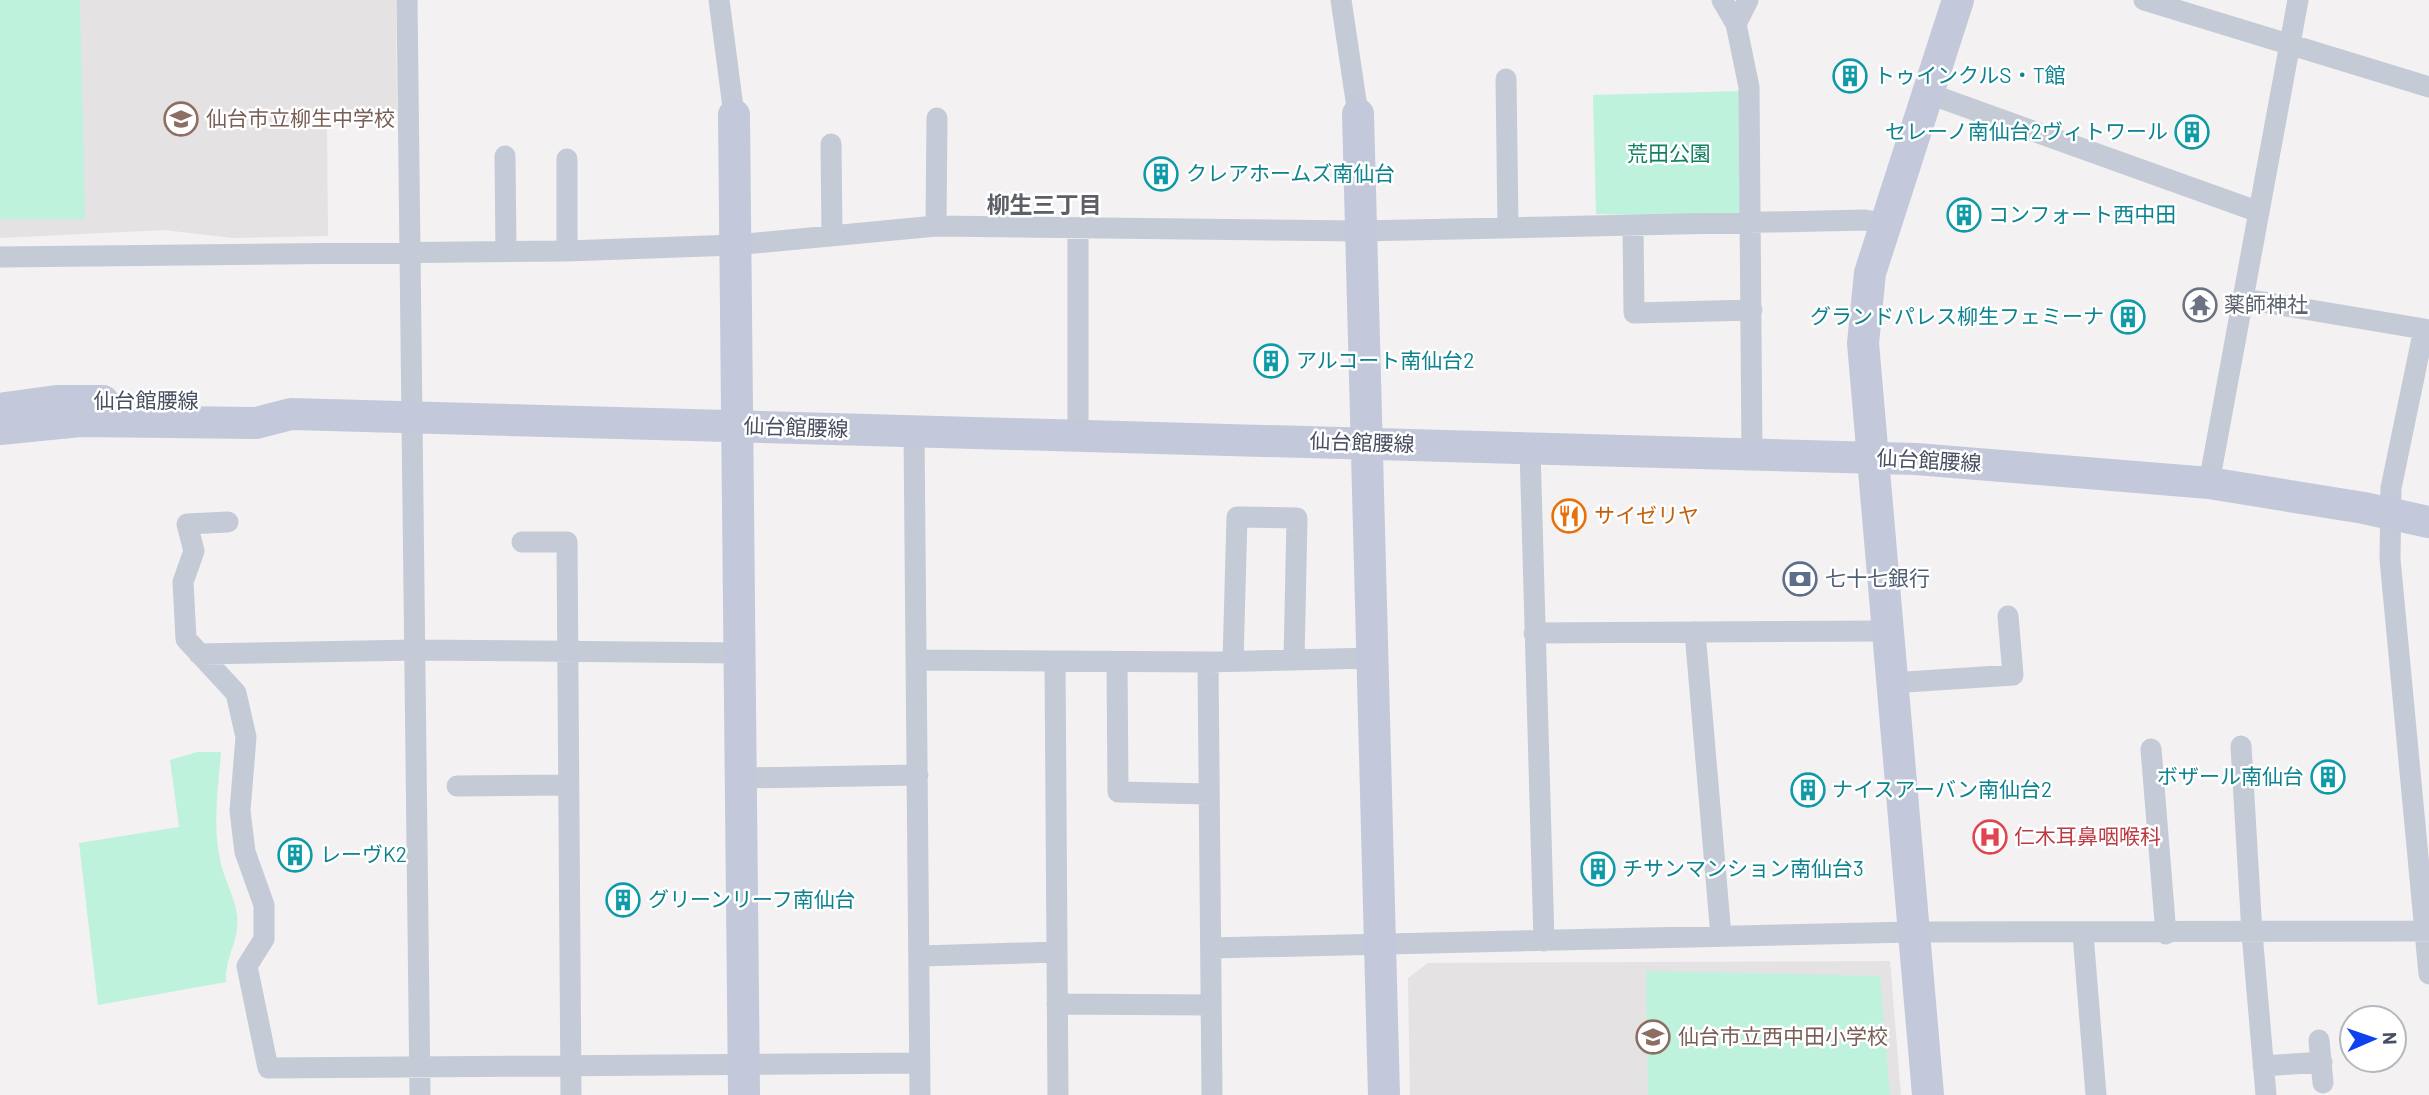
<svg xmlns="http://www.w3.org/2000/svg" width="2429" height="1095" font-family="Barlow,'Noto Sans JP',sans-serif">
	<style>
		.education { fill: #e4e2e3 }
		.green { fill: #bef2dd }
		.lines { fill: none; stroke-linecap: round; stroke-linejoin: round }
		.street { stroke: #c4cad6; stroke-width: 21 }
		.secondary { stroke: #c3c9da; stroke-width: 32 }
		.labels { text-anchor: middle; stroke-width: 5; stroke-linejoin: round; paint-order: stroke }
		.culture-label { font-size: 21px; fill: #0d838f; stroke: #fff; text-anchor: start }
		.education-label { font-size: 21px; fill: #785e54; stroke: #fff; text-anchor: start }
		.park-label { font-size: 21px; fill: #128161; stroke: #fff }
		.worship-label { font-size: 21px; fill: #5b616d; stroke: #fff; text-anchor: start }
		.street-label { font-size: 21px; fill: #474f60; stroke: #fff }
		.food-label { font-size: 21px; fill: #c56008; stroke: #fff; text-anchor: start }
		.service-label { font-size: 21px; fill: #4e5e75; stroke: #fff; text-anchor: start }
		.health-label { font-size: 21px; fill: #be3a42; stroke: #fff; text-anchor: start }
		.neighbourhood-label { font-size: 23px; font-weight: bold; fill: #5d5f66; stroke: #fff }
	</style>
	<rect width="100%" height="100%" fill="#f3f1f1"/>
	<path class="education" d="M0,0H396L397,112L327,127L328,236L233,238L164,230L0,238Z
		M1890,961L1901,1095H1410L1408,978L1428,963Z"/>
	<path class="green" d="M0,0H80L85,219H0Z
		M1741,91L1746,210L1736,217L1596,214L1593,95Z
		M197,752H221C218,790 212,827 221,864C225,881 235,898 237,915C240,941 225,955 226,982L98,1005L79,843L179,827L170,760Z
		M1646,971L1880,976L1890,1095H1648Z"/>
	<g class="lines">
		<path class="street" d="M407,0L420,1095
			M719,0L734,115
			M1341,0L1358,114
			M1722,0L1736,24L1749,87L1752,455
			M2144,0L2429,87
			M1736,24L1748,0
			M1506,79L1508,226
			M1927,93L2259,212
			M831,144L832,236
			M505,156L506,251
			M567,159V251
			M936,226L937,118
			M1633,226L1634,313L1752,310
			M1078,229V435
			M0,257L567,251L735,245L936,226L1360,231L1865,220L1884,224
			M2245,299L2429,330
			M2424,329L2391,488L2390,559L2429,974
			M914,432L920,1095
			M1530,449L1544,941
			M2209,483L2298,0
			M228,522L187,524L194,551L183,582L186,639L236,693L246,737L240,811L245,852L264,905V939L247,966L268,1068L920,1063
			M522,542H567L571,1095
			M1695,632L1721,936
			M1534,633L1886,631
			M199,654L416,650L740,653
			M917,660L1208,662L1373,658
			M1233,661L1237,517L1297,518L1294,660
			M1055,662L1058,1095
			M1117,662L1118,792L1209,794
			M1208,662L1212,1095
			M1891,683L2013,675L2008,616
			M2241,746L2252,933L2266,1095
			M2151,749L2166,934
			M741,778L918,775
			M457,786L568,785
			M2083,934L2096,1095
			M1211,948L1912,932L2429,931
			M921,956L1056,952
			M1057,1004L1211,1005
			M2319,1040L2323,1083
			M2263,1066L2322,1062"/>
		<path class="secondary" d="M1358,114L1384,1095
			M734,115L744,1095
			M5,408L56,401H103
			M0,429L80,421L256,423L291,414L1916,459L2209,483L2364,508L2429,522
			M1928,1095L1863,343L1870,273L1958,0"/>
	</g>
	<defs>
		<symbol id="building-ring" viewBox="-11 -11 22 22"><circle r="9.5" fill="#fff" stroke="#0f9aa8" stroke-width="1.5"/><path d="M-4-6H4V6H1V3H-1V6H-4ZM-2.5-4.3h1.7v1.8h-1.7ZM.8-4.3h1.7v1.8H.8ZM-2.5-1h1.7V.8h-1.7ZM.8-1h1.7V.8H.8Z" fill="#0f9aa8"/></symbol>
		<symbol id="school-ring" viewBox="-11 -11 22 22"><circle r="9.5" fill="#fff" stroke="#8d6e63" stroke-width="1.5"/><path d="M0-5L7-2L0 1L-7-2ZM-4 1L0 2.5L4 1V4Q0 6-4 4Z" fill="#8d6e63"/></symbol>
		<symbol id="temple-ring" viewBox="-11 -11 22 22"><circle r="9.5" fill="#fff" stroke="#6b7280" stroke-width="1.5"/><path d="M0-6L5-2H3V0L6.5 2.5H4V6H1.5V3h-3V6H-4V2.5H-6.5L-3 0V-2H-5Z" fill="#6b7280"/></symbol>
		<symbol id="restaurant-ring" viewBox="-11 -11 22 22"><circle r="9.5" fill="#fff" stroke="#e8710a" stroke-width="1.5"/><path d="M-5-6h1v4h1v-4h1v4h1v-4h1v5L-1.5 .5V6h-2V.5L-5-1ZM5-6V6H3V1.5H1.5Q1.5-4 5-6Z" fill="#e8710a"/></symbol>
		<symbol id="bank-ring" viewBox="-11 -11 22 22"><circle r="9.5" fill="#fff" stroke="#5c6f8a" stroke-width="1.5"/><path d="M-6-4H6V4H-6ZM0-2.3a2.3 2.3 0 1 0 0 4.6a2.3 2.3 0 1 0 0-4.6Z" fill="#5c6f8a"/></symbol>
		<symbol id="hospital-ring" viewBox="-11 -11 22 22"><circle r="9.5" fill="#fff" stroke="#e0444e" stroke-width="1.5"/><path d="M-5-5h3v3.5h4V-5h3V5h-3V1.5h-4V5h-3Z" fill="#e0444e"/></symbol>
	</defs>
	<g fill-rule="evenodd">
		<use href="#building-ring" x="1831" y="57" width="38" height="38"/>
		<use href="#school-ring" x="162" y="100" width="38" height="38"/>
		<use href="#building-ring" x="2173" y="113" width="38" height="38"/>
		<use href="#building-ring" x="1142" y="155" width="38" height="38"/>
		<use href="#building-ring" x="1945" y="196" width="38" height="38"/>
		<use href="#temple-ring" x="2181" y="286" width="38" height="38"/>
		<use href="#building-ring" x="2109" y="298" width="38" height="38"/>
		<use href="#building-ring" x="1252" y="342" width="38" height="38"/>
		<use href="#restaurant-ring" x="1550" y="497" width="38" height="38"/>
		<use href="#bank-ring" x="1781" y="560" width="38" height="38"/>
		<use href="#building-ring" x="2309" y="758" width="38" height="38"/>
		<use href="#building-ring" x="1789" y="771" width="38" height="38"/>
		<use href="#hospital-ring" x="1971" y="818" width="38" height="38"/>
		<use href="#building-ring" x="276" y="836" width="38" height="38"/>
		<use href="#building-ring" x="1579" y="850" width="38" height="38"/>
		<use href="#building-ring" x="604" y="881" width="38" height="38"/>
		<use href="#school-ring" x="1634" y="1018" width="38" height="38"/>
	</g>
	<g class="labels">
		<g class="culture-label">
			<text x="1874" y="83">トゥインクルS・T館</text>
			<text x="2168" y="139" text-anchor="end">セレーノ南仙台2ヴィトワール</text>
			<text x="1186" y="181">クレアホームズ南仙台</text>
			<text x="1988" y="222">コンフォート西中田</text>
			<text x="2104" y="324" text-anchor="end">グランドパレス柳生フェミーナ</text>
			<text x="1296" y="368">アルコート南仙台2</text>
			<text x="2304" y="784" text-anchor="end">ボザール南仙台</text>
			<text x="1832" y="797">ナイスアーバン南仙台2</text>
			<text x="320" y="862">レーヴK2</text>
			<text x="1622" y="876">チサンマンション南仙台3</text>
			<text x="648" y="907">グリーンリーフ南仙台</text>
		</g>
		<g class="education-label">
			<text x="206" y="126">仙台市立柳生中学校</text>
			<text x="1678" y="1044">仙台市立西中田小学校</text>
		</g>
		<g class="park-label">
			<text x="1669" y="161">荒田公園</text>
		</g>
		<g class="worship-label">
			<text x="2224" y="312">薬師神社</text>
		</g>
		<g class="street-label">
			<text x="146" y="408">仙台館腰線</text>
			<text transform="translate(796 428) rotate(2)" y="7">仙台館腰線</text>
			<text transform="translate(1362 443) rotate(2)" y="7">仙台館腰線</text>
			<text transform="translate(1929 461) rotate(3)" y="7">仙台館腰線</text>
		</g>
		<g class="food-label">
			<text x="1594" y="523">サイゼリヤ</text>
		</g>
		<g class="service-label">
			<text x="1825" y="586">七十七銀行</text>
		</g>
		<g class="health-label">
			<text x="2014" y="844">仁木耳鼻咽喉科</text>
		</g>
		<g class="neighbourhood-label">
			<text x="1044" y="213">柳生三丁目</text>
		</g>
	</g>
	<g transform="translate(2373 1039) rotate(88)"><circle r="33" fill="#ffffff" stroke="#b5b9bf" stroke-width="2"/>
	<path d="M0-5L12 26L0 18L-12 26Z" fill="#0e42f0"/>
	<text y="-10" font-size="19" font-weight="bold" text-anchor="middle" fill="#474f60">N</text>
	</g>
</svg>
